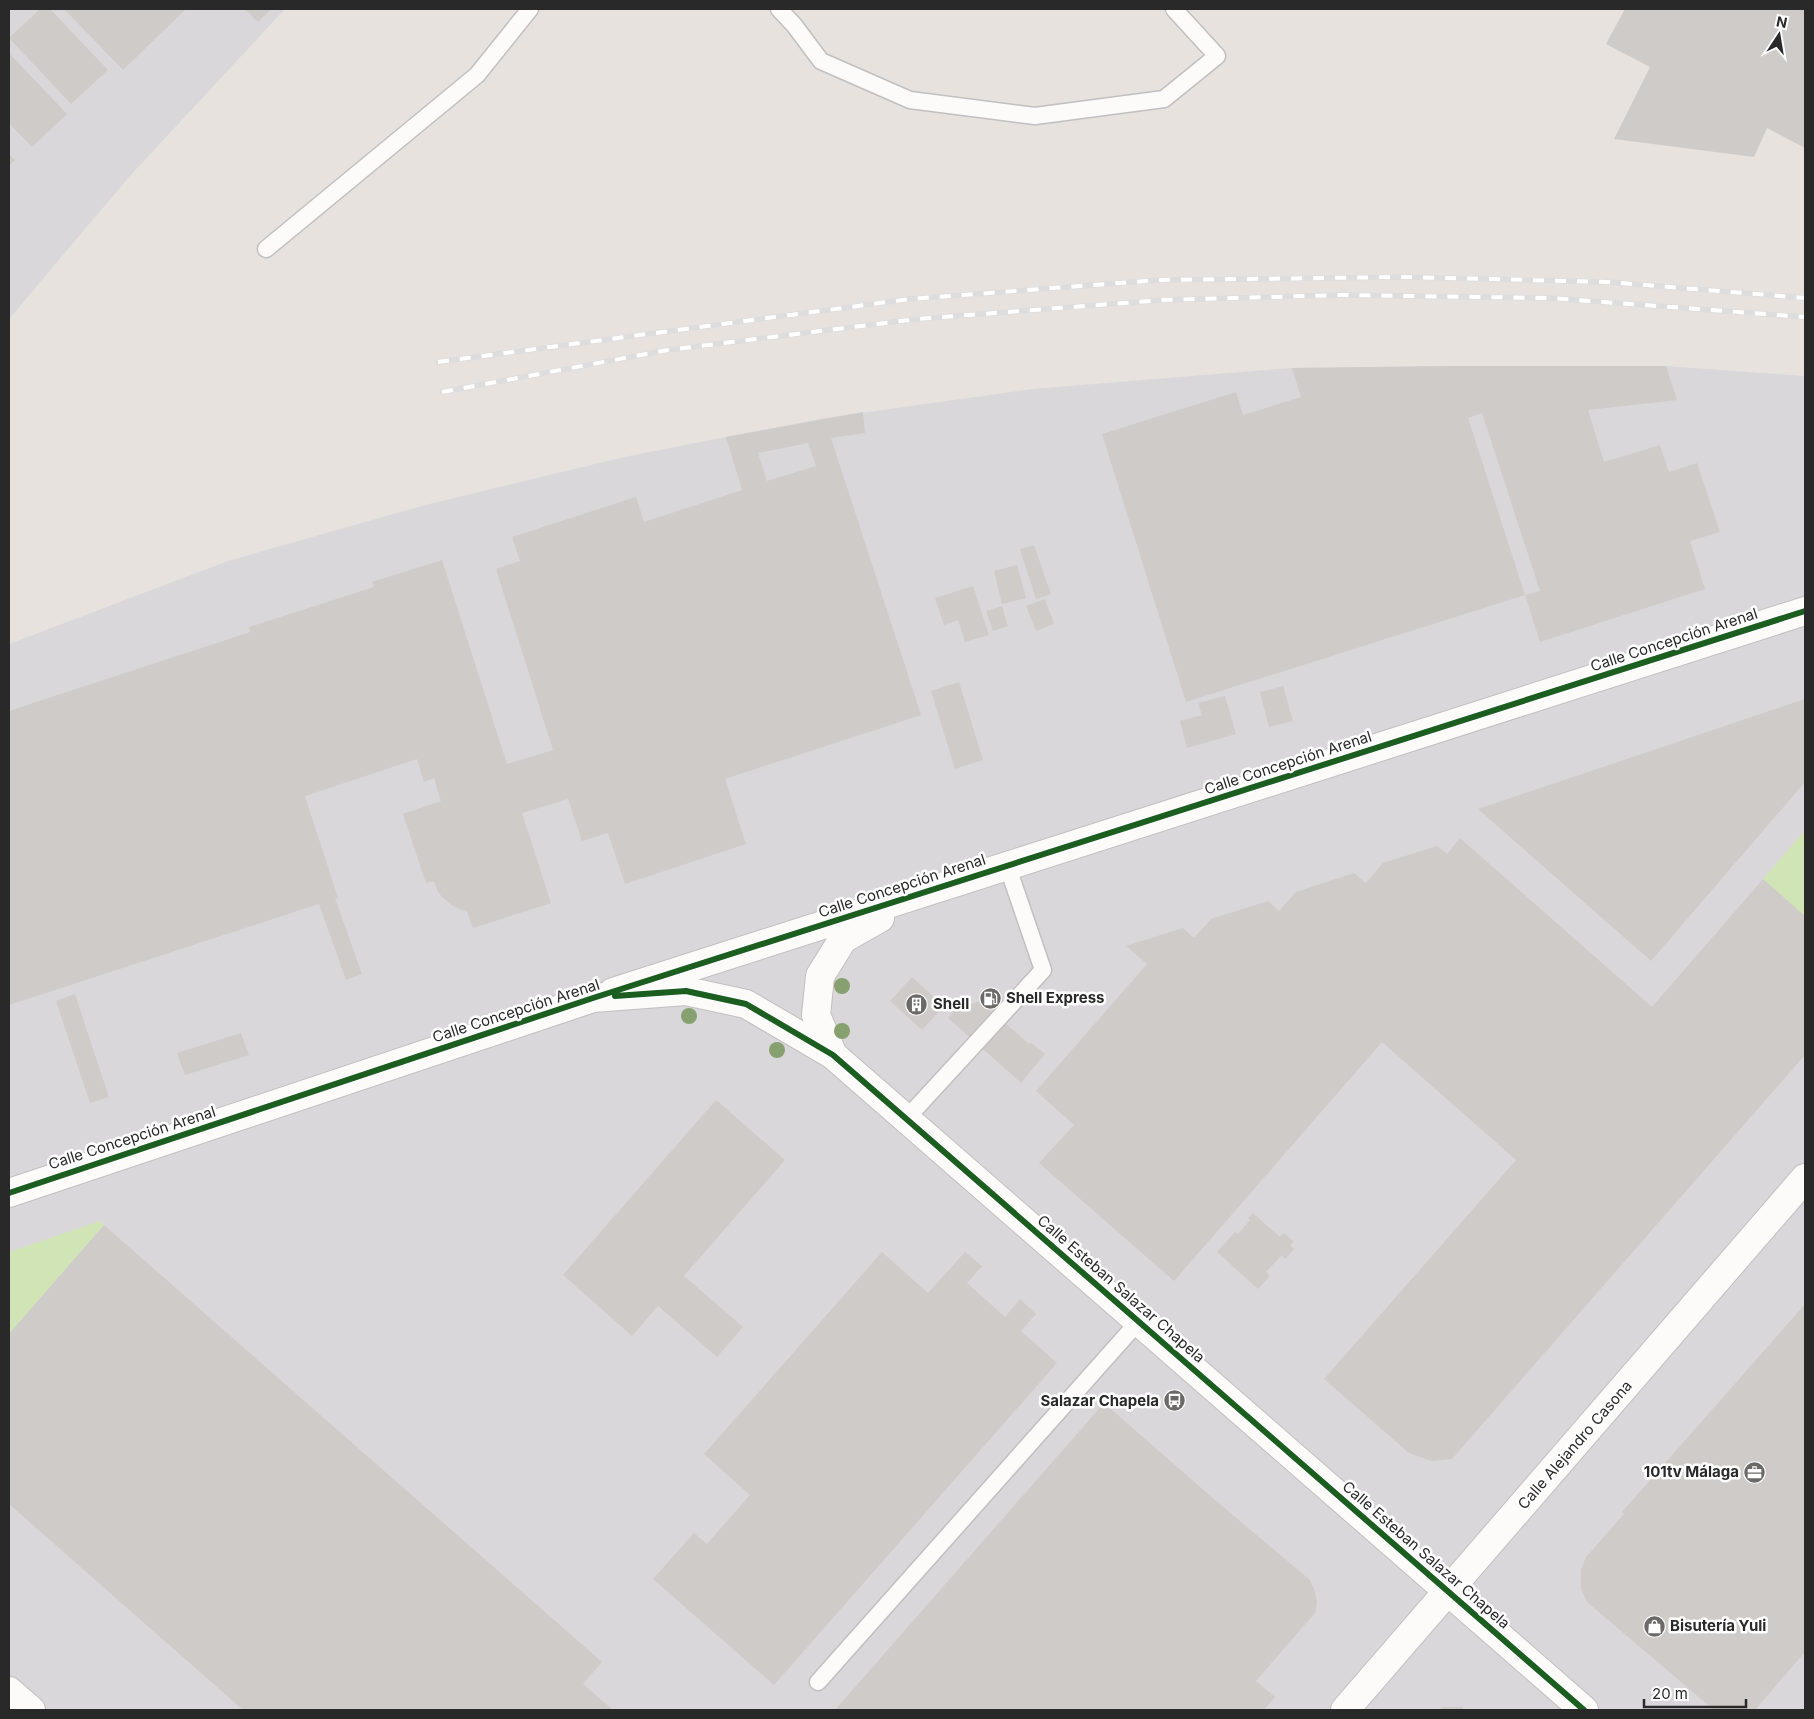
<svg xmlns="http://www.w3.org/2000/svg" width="1814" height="1719" font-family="Inter,sans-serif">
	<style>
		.industrial { fill: #dad7da }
		.green { fill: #d1e4b5 }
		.building { fill: #cecbc8; fill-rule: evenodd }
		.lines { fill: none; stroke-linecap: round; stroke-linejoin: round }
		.service-casing { stroke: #c1bfc0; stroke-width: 19 }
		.minor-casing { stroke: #c1bfc0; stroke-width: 30 }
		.tertiary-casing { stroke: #c1bfc0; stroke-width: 30 }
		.service { stroke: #fcfbfa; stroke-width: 16 }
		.minor { stroke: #fcfbfa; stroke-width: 28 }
		.tertiary { stroke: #fcfbfa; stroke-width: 28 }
		.rail-casing { stroke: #ddddde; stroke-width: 5.5 }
		.rail { stroke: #fff; stroke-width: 4; stroke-dasharray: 11; stroke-linecap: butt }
		.cycleway-casing { stroke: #fff; stroke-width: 9 }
		.cycleway { stroke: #1b5e20; stroke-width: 6 }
		.tree { fill: #87a070 }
		.labels { text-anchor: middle; stroke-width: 5; stroke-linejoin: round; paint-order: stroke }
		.street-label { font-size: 15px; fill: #292929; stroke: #fff }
		.poi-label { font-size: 15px; font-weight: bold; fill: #292929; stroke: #fff; text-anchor: start }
	</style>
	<rect width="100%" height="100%" fill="#e8e2de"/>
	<path class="industrial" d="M9,9H285L129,177L9,319Z
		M1451,366H1666L1805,376V1710H9V644L228,561L425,505L624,457L726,437L825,418L1032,389L1292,368Z"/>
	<path class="green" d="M1805,830V916L1763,879Z
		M100,1221L104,1225L9,1334V1252Z"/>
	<path class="building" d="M40,9H50L108,70L71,104L9,38Z
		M64,9H186L123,70Z
		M245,9H271L258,22Z
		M1625,9H1805V148L1767,128L1754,157L1614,139L1650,67L1606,44Z
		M9,53L67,114L32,147L9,123Z
		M9,154L15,160L9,166Z
		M1451,366H1666L1677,400L1588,410L1604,462L1660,445L1669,472L1697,463L1720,532L1690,541L1705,589L1540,642L1525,595L1186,702L1102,434L1236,392L1243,415L1301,397L1292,368ZM1482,413L1540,591L1525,595L1468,418Z
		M863,412L865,433L831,438L921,715L725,779L746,844L625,884L608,833L582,841L568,799L522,813L551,903L473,928L467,912L453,906L443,898L438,892L434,881L426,883L403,814L441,801L434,778L424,782L417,759L305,796L338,898H335L362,974L346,980L319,904L9,1005V711L250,632L249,627L374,587L372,582L442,560L507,764L553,750L496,569L520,561L512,537L636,497L644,522L742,490L726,437ZM808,443L816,466L767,481L758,453Z
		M1034,545L1051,594L1036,599L1020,549Z
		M1017,565L1026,598L1002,604L994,571Z
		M973,586L989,635L965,642L958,620L944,625L935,598Z
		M1045,599L1054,624L1036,631L1026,606Z
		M1002,606L1008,626L993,631L986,611Z
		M959,682L983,760L955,769L931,691Z
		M1283,686L1293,721L1269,727L1260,692Z
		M1225,696L1236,734L1187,748L1180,721L1202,715L1198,703Z
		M1805,699V782L1651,961L1478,809Z
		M1460,838L1652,1007L1763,879L1805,916V1055L1452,1459L1431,1461L1409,1453L1324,1379L1516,1160L1382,1042L1174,1281L1039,1163L1074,1125L1036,1091L1147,964L1126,946L1183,928L1194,938L1211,919L1268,901L1279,911L1296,892L1354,873L1366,883L1383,863L1437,846L1447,854Z
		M912,977L944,1006L922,1030L890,1001Z
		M75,994L109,1097L90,1103L56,1001Z
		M980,1001L1029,1044L1030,1042L1045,1054L1021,1083L948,1018L955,1010Z
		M241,1033L249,1055L185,1075L177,1053Z
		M716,1100L785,1160L684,1276L743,1327L717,1357L658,1306L632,1336L563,1275Z
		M1253,1213L1280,1237L1284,1233L1294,1242L1290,1245L1294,1249L1285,1259L1282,1255L1266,1272L1270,1276L1258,1289L1217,1252L1235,1232L1238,1234L1250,1220L1248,1218Z
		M104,1225L602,1662L583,1684L613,1710H243L9,1504V1334Z
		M882,1252L928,1293L965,1252L982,1266L967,1283L1005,1317L1020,1299L1036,1314L1021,1331L1057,1363L774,1685L653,1579L694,1533L707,1544L750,1495L704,1454Z
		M1805,1304V1652L1755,1710H1714L1587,1602L1581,1589V1570L1586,1557L1624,1514L1622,1512Z
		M1104,1403L1215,1500L1310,1580L1314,1589L1317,1601L1315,1613L1256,1681L1275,1697L1264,1710H835Z
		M1442,1707H1463V1710H1442Z"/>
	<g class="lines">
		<defs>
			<path id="service" d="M779,9L794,25L821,61L910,100L1035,116L1164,99L1217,56L1174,9
				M266,249L477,75L530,9
				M906,1119L1043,970L1007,865
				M818,1682L1139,1321"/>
			<path id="minor" d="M613,992L1805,611
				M833,1055L816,1015L820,976L843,939L880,918
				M9,1691L31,1710
				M1345,1710L1805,1178"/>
			<path id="tertiary" d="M9,1193L593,998L686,991L746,1004L833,1055L1584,1710"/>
		</defs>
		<use href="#service" class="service-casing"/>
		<use href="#minor" class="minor-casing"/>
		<use href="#tertiary" class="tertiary-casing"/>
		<use href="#service" class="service"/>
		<use href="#minor" class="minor"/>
		<use href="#tertiary" class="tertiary"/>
		<defs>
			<path id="rail" d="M438,362L910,299L1159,280L1406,277L1608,282L1805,298
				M442,392L668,350L917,319L1163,300L1340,295L1550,298L1805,317"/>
		</defs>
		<use href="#rail" class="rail-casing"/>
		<use href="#rail" class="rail"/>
		<defs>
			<path id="cycleway" d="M615,996L686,991L746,1004L833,1055L1584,1710
				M9,1193L593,998L1805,611"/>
		</defs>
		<use href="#cycleway" class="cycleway-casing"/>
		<use href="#cycleway" class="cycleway"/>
	</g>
	<g class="tree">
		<circle cx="842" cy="986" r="8"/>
		<circle cx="689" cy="1016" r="8"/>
		<circle cx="842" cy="1031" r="8"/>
		<circle cx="777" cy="1050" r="8"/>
	</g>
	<defs>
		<symbol id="fuel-disc" viewBox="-11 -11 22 22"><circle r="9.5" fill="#6c6a68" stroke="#fff"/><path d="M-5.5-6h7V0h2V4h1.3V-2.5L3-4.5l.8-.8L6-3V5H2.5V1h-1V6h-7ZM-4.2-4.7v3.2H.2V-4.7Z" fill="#fff"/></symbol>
		<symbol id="building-disc" viewBox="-11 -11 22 22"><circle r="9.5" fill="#6c6a68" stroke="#fff"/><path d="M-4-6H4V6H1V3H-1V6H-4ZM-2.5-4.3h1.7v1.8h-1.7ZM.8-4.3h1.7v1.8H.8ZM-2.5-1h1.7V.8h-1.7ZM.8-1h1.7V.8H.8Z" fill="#fff"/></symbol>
		<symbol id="bus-disc" viewBox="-11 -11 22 22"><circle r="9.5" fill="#6c6a68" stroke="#fff"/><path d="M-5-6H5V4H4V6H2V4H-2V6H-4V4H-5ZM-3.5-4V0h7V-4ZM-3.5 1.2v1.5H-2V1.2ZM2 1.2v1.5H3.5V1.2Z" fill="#fff"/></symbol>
		<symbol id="office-disc" viewBox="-11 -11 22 22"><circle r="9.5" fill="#6c6a68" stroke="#fff"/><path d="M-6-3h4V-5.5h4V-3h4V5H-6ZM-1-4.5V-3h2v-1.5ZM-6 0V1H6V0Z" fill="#fff"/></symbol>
		<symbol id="shop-disc" viewBox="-11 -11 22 22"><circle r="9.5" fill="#6c6a68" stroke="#fff"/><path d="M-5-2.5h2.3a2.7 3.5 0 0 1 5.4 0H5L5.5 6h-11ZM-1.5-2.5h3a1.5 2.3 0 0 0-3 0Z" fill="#fff"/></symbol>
	</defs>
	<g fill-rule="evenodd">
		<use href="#fuel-disc" x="978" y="986" width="25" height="25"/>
		<use href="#building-disc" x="904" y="992" width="25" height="25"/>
		<use href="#bus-disc" x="1162" y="1388" width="25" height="25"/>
		<use href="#office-disc" x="1742" y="1460" width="25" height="25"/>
		<use href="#shop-disc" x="1642" y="1614" width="25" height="25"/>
	</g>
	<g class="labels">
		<g class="street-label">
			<text transform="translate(1674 640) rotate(-18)" y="5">Calle Concepción Arenal</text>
			<text transform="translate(1288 763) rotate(-18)" y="5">Calle Concepción Arenal</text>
			<text transform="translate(902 886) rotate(-18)" y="5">Calle Concepción Arenal</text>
			<text transform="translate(516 1011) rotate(-18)" y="5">Calle Concepción Arenal</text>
			<text transform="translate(132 1138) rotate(-18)" y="5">Calle Concepción Arenal</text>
			<text transform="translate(1121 1289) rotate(41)" y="5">Calle Esteban Salazar Chapela</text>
			<text transform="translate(1575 1445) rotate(-49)" y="5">Calle Alejandro Casona</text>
			<text transform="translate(1426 1555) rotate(41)" y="5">Calle Esteban Salazar Chapela</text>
		</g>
		<g class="poi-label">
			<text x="1006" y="1003">Shell Express</text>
			<text x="933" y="1009">Shell</text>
			<text x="1159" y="1406" text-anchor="end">Salazar Chapela</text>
			<text x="1739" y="1477" text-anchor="end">101tv Málaga</text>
			<text x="1670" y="1631">Bisutería Yuli</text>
		</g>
	</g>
	<rect width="1814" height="1719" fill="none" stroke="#292929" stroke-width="20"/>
	<g transform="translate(1779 35) rotate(12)" stroke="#ffffff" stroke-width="4" paint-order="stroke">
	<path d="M0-4L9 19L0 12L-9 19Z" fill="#292929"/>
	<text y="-8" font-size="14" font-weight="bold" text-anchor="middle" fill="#292929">N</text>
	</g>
	<path d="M1644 1699v8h102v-8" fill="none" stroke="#292929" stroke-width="2.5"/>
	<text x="1652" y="1699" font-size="15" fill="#292929" stroke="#ffffff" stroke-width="4" paint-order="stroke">20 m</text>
</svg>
